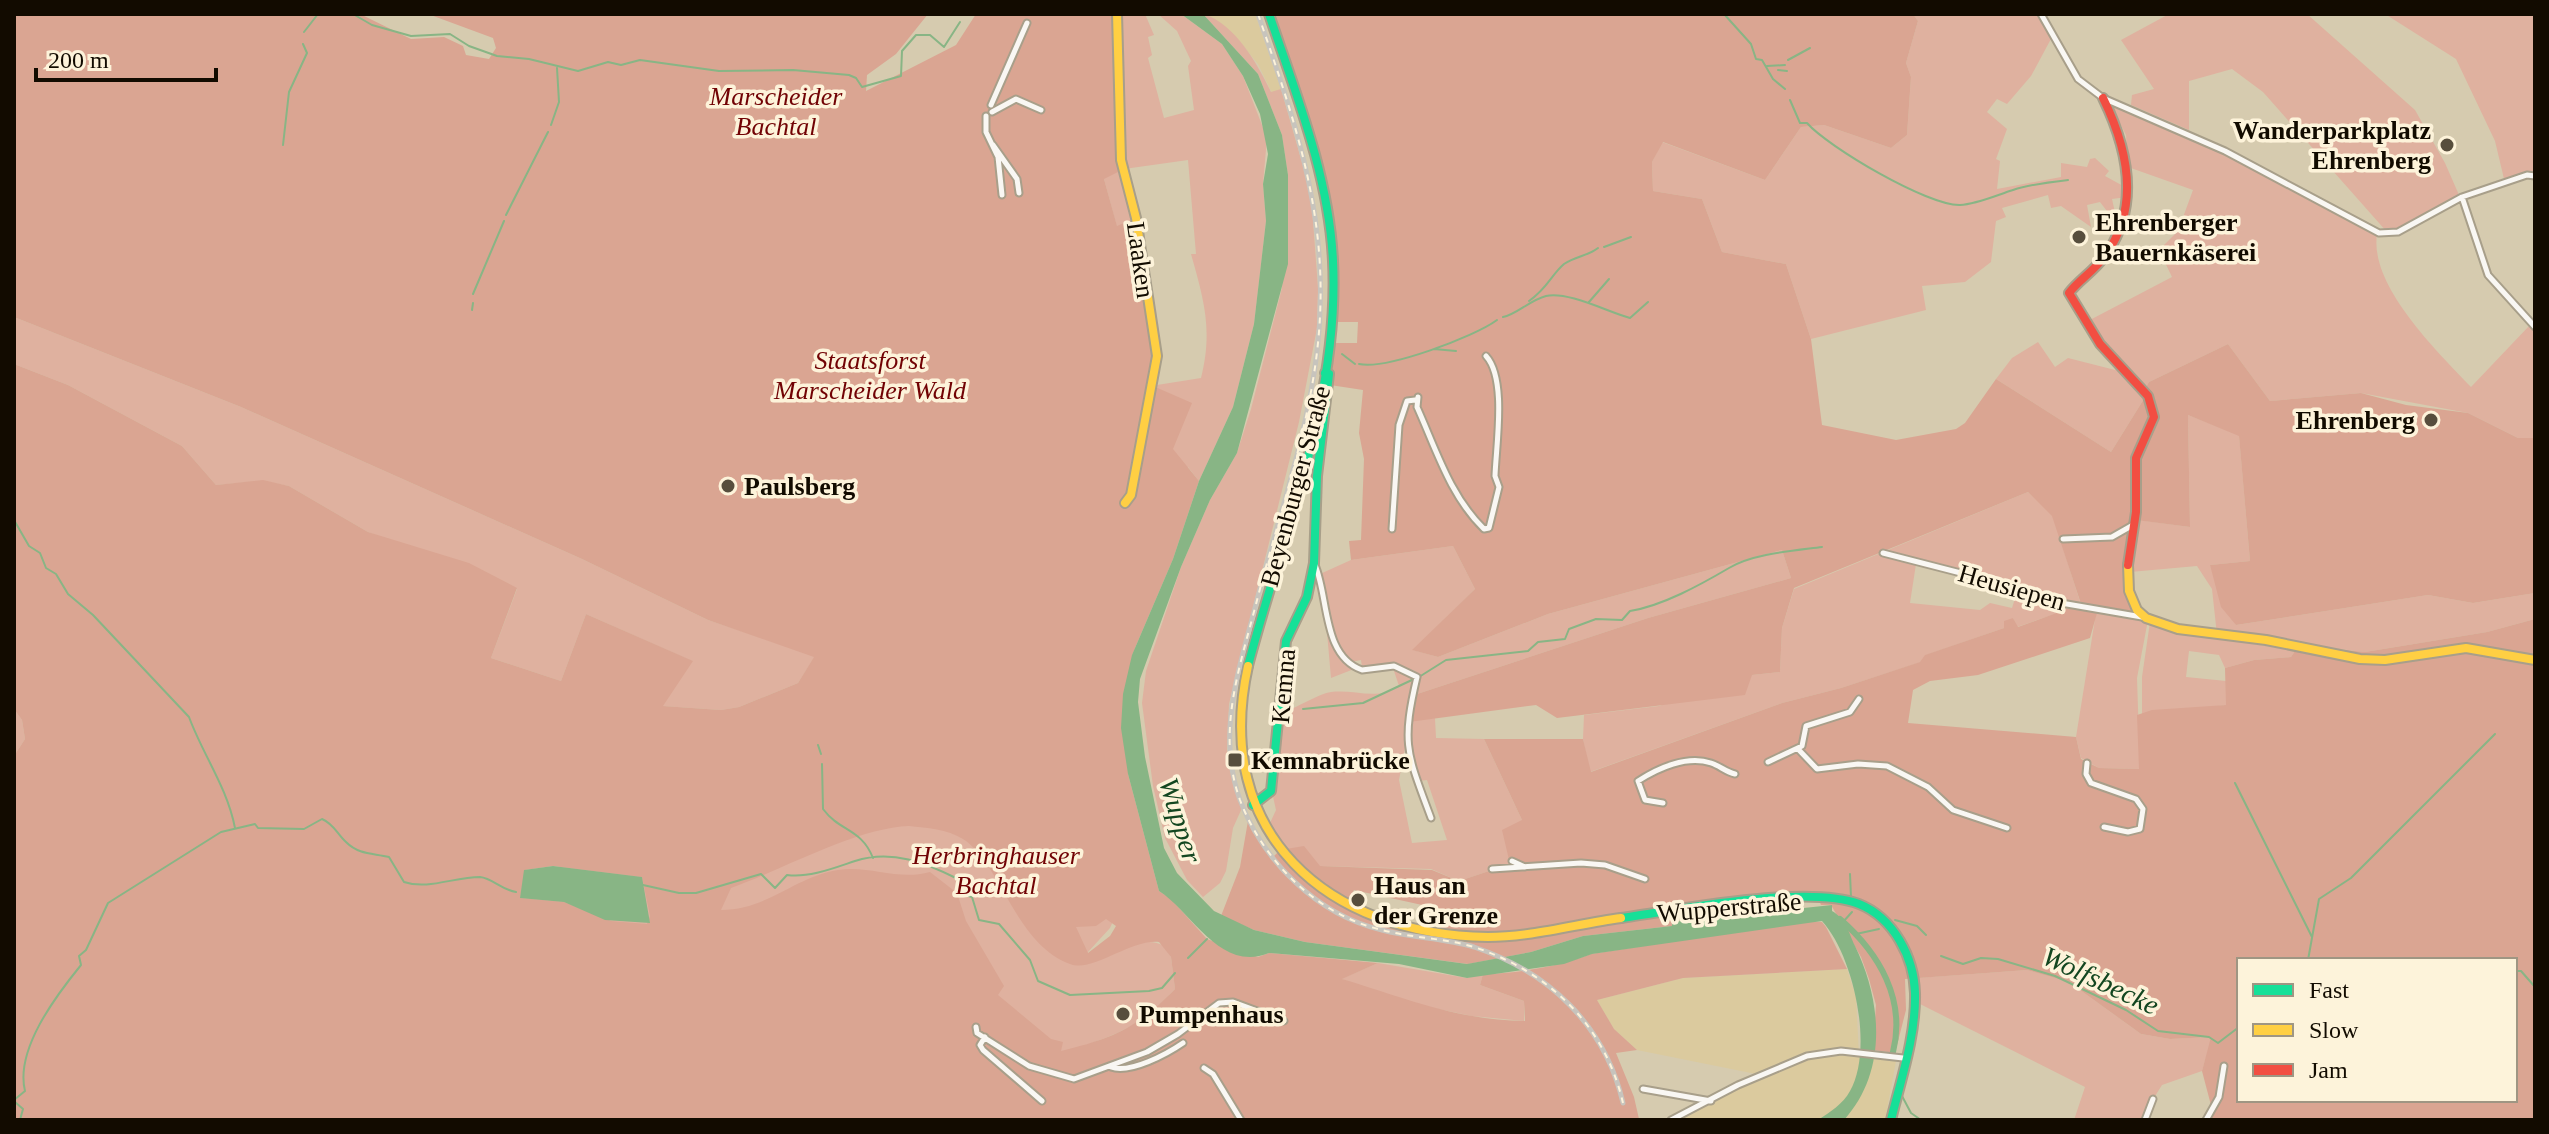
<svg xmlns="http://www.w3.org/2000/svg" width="2549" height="1134" font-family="'Times New Roman',serif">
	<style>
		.built { fill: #dbca9e }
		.green { fill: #dfb19f; fill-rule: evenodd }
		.forest { fill: #daa592; fill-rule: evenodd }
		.water { fill: #88b585 }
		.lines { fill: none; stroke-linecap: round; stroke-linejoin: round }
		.stream { stroke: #88b585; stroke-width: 2 }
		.canal { stroke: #88b585; stroke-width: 6 }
		.street-casing { stroke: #a89f8a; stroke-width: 9 }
		.fast-casing { stroke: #a89f8a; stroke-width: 12 }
		.slow-casing { stroke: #a89f8a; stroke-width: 12 }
		.jam-casing { stroke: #a89f8a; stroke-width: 12 }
		.street { stroke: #f9f7f3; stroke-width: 5 }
		.fast { stroke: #16e098; stroke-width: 8 }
		.slow { stroke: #ffcf43; stroke-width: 8 }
		.jam { stroke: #f24e42; stroke-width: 8 }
		.rail-casing { stroke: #c7c4bd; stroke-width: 5 }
		.rail { stroke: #fdf3da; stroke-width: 2; stroke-dasharray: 6; stroke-linecap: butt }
		.poi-dot { fill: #574e3d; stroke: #fdf3da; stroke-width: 3 }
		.labels { text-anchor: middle; stroke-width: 7; stroke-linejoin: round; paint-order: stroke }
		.park-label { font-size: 26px; font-style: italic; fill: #710204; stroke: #fdf3da }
		.poi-label { font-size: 26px; font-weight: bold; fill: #120b00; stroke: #fdf3da; text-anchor: start }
		.street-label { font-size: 26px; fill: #120b00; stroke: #fdf3da }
		.water-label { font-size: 28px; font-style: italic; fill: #134620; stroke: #fdf3da }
	</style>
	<rect width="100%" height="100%" fill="#d6cbaf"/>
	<path class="built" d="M1207,14H1255L1281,89L1272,93L1258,64L1240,42Z
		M1847,969L1856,997L1859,1056L1896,1061L1885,1120H1663L1713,1103L1756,1074L1637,1050L1614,1029L1597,1000L1683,978Z"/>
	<path class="green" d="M1116,14H1145L1154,35L1148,37L1152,55L1148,58L1164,118L1194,110L1188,66L1191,61L1177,31L1158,14H1181L1222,44L1243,76L1267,138L1263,184L1266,221L1254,324L1233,407L1199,481L1188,467L1135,646L1118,910L1110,928L1088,952V963C1111,958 1141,932 1164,946L1171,957L1175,989C1143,1022 1129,1030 1086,1045L1082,1052L14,1120L617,840L1157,385L1201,378C1213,330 1204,300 1191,254H1196L1188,160L1124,169L1136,218L1117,227L1104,179Z
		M1203,14C1235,23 1258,65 1271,92L1281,89L1311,194L1318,288L1317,328L1299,422L1229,704L1227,750L1242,808L1233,828L1226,871L1220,883L1203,897L1187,880L1165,838L1153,786L1142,703L1146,671L1181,567L1210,500L1237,453L1251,409L1282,288L1288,175L1282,135L1258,74Z
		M1913,14H2039L2052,37L2031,76L2007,104L1997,99L1987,112L2007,129L1996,159L2000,161L1997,189L2061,177V163L2087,167L2090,159L2095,158L2109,171L2105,176L2125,187L2127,197L2112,199L2116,217L2113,219L2100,202L2087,205L2091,227L2061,206L2051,208L2048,195L2002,208L2006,217L1996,221L1991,262L1965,282L1922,286L1926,310L1811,339L1786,264L1722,252L1702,199L1653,191L1652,162L1662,142L1765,180L1801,127L1824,125L1891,148L1907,135L1911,77L1906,63L1918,21Z
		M2169,14H2307L2415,110L2445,163L2459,195L2398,231L2387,232L2263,92L2232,69L2189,81V130L2131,105L2132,95L2154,89L2121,40Z
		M2385,14H2535V173H2526L2505,183L2495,141L2456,59Z
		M2115,105L2226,153L2377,234C2369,286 2438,352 2471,387L2530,325H2535V438H2518L2468,413L2361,393L2270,401L2228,344L2149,382L2145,389L2147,394L2111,452L1996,379L2012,358L2038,342L2055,367L2068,358L2119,371L2088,321L2172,277L2159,250L2178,231L2193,190L2128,167L2126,135L2112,108Z
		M14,317L241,407L582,559L708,620L815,656L798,683L739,707L721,710L662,706L692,661L586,614L561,681L491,658L517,589L368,532L289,486L263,481L216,485L182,446L68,385L14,364Z
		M2188,415L2239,435L2250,561L2210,565L2236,625L2428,595L2473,603L2535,593V619L2487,632L2365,652L2217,635L2212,589L2197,566L2130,572L2138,520L2190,527Z
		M2028,492L2053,516L2081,605L2017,627L2013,618L2004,628L1926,655L1921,662L1841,688L1782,703L1590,772L1583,739L1584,715L1659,706L1752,675L1780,672L1782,628L1794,589ZM1916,564L1991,581L2017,592L2012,608L1990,603L1980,610L1910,603Z
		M1453,546L1475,589L1413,650L1438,657L1548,614L1782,550L1791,578L1648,618L1414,695L1409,721L1435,718L1436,738L1484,739L1522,820L1510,864L1459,881L1431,869L1319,866L1280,850L1270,823L1276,810L1272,792L1282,717L1292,716L1291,709C1303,704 1319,694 1331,692C1355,689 1377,701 1399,686L1393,668L1415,675L1414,693L1419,677L1415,671L1393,665L1362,667L1361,660L1351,662L1335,639L1320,574L1351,560ZM1406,743L1418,781L1427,780L1447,840L1412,843L1399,780Z
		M2096,613L2148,620L2137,678L2140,769L2099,768L2081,758L2076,737Z
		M1326,621L1332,641L1354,669L1331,678Z
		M2150,622L2218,638L2295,651L2291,657L2254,660L2225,668L2219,655L2189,651L2186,677L2226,681L2227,705L2142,714V677Z
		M14,709L22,720L25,739L14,756Z
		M1378,963L1467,978L1483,974L1480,985L1524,1001V1021L1472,1016L1414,1004L1341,979Z
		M2027,970L2069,982L2141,1034L2170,1039L2212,1037L2202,1071L2162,1085L2140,1120H2074L2085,1087L1918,1003L1917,978Z"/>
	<path class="forest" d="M14,14H360L411,39L444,37L463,46L466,55L489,59L496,48L493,38L428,14H928L896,54L867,75L866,91L956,45L976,14H1116L1124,169L1104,179L1117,226L1136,218L1154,340L1153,386L1192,403L1173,449L1199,481L1173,559L1132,655L1128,774L1159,891L1171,899L1207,939L1258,957L1269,953L1378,963L1342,979C1406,998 1456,1020 1525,1021L1524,1001L1480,985L1483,974C1516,974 1560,966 1591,954L1806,921L1822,922L1826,927L1847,969L1683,978L1597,1000L1614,1029L1637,1050L1616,1053L1634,1097L1639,1119L1644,1120H14V756L25,739L22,720L14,709V364L68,385L182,446L216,485L263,480L289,486L368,532L469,563L517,588L491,658L561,681L586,614L693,661L663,706L721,710L739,707L798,683L814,657L708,620L582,559L241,407L14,317ZM909,826C927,828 947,829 963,839C1001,863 1015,944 1070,964C1093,973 1130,939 1159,942L1171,957L1175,989C1137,1028 1114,1038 1061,1051L1063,1042L1051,1039L998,995L1004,986L966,921L957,893L930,872C897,881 870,865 838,870C794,877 768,910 721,910L731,888C784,869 856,828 909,826ZM553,866L642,877L650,916L647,924L611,921L564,902L520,898L525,870ZM1106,919L1116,926L1110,936L1088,953L1076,927L1096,926Z
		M1273,14H1913L1918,21L1906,63L1911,77L1907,135L1891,148L1824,125L1801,127L1765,180L1663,142L1652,162L1653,191L1702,199L1722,252L1786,264L1811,339L1822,425L1896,440L1956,429L1965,423L1996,379L2111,452L2147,394L2145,389L2149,382L2228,344L2270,401L2361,393L2406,405L2468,413L2518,438H2535V593L2473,603L2428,595L2236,625L2221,607L2210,565L2250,561L2239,436L2188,415L2190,527L2136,520L2130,586L2141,616L2138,620L2097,613L2090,638L1978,675L1930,681L1913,690L1908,723L2076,737L2081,759L2099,768L2139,769L2137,715L2152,710L2226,705L2225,668L2254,660L2291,657L2299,645L2365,652L2487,632L2535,619V1120H2207L2212,1109L2202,1071L2211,1037L2170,1039L2141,1034L2069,982L2027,970L1905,979L1906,1010L1895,1053L1873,1050L1876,1005L1869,979L1861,957L1831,905H1821L1818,898L1671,912L1672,926L1583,936L1531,952L1468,964L1305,942L1254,930L1221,916L1240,867L1248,821L1271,859L1280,850L1304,846L1320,866L1432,870L1459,881L1510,864L1502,830L1522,820L1484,739H1583L1591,772L1782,703L1841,688L1920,662L1925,655L2004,628V621L2013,618L2018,627L2081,604L2052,516L2028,492L1794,588L1782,628L1780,672L1752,675L1745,695L1557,718L1536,705L1409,722L1414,695L1648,618L1791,578L1782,550L1548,614L1438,657L1412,650L1475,589L1453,546L1351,560L1349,541L1361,540L1364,459L1359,433L1363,390L1330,385L1333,343H1357L1358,322H1335C1339,206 1309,122 1273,14ZM1354,890L1445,910L1440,929L1384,919L1347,902ZM2239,960H2515V1100H2239Z"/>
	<path class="water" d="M1181,14H1203L1258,74L1282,135L1288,175V264L1237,453L1210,500L1181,567L1140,679L1138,702L1145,757L1164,848L1177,873L1214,911L1254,930L1305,942L1467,964L1531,952L1583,936L1672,926V922L1832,905V911C1846,919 1848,931 1855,946C1882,1001 1888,1072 1844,1120H1818C1830,1112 1843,1104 1850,1091C1874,1049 1854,956 1822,921L1592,954L1564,964L1467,978L1399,964L1269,953C1220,973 1193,913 1159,891L1128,774L1121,728L1123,694L1132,655L1173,559L1199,481L1233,407L1254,324L1266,221L1263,184L1268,154L1260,114L1243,76L1222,44Z
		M553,866L642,877L650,923L605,920L564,902L520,898L524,870Z"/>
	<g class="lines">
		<path class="stream" d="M353,14L372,25L411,36L450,34L469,46L497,56L529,59L578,71L608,62L621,65L640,60L719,71L793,70L849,75L856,78L862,87L901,76L902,51L916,35H930L944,47L960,22
			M1724,14L1751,44L1756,59L1762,60L1773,79L1785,89
			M963,15V14
			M304,32L318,14
			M1788,60L1810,48
			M1767,66L1785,65
			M1778,70L1787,71
			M1790,100L1800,123H1807C1828,147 1928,206 1960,205C1977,204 1997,195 2013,190C2031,184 2050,182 2068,180
			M551,125L559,102L557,68
			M283,145L289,92L307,53L303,44
			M506,215L548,132
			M1604,247L1631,237
			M473,294L504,221
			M1529,301C1548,288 1551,275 1564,264C1576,256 1588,256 1598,248
			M1589,302L1609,279
			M472,310L473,303
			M1503,317C1516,315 1530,300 1546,296C1568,291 1608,312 1630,318L1648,302
			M1434,349L1456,351
			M1342,354L1355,364
			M1359,364C1386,370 1474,337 1497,320
			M14,520L29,546L40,553L46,568L56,574L68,594L93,615L189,717C203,755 227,787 235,828
			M1419,677L1446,660L1528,651L1538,642L1565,639L1569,629L1596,619L1622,620L1630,611C1662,606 1700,585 1729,568C1752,554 1791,551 1822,547
			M1303,709L1363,703L1414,679
			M818,745L821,754
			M822,764L823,809C840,832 861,828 873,858
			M2235,783L2312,937
			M1850,874L1851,897
			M643,885L679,893H696L761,874L775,888L787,875C809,878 834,868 855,861C892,849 926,863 958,879L965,895L972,897L979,920L999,924L1030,960L1038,981L1070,995L1149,991L1162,988L1175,973
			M1895,920L1917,926L1926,935
			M1843,922L1852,912
			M1856,934L1879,929
			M1941,956L1963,964L1981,958L1998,959L2055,976L2126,1010L2158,1031L2209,1037L2218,1043L2239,1027
			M1188,958L1207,939
			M2308,960L2319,899L2351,878L2495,734
			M2458,960H2461
			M2476,960H2481
			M2515,971H2521L2535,987
			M1902,1096L1911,1113L1921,1120
			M14,1100L25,1091C15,1050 55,997 81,965L79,956L86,950L108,903L221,832L255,824L258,828L304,829L322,819C334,824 337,834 346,842C359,855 373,853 389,857L404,882C428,890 454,877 480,877C492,878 502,890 516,892
			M15,1102L23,1109L20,1120"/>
		<path class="canal" d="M1840,919C1880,954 1906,1000 1893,1052"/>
		<defs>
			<path id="street" d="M2041,14L2078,79L2103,98L2225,151L2379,233L2398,232L2462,197L2527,175L2535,176
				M991,105L1027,23
				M992,112L1016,99L1041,110
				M986,116V132L998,157L1002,195
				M993,145L1017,179L1019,193
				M2462,197L2488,275L2535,327
				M1418,397L1417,407C1436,449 1450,496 1484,529L1489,528L1499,487L1495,476C1496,445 1507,379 1486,356
				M1392,529L1399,425L1407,401L1415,400
				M2063,539L2112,537L2133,525
				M1883,553L1988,580L2038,599L2142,617
				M1315,565C1329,598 1322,656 1362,670L1394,666L1417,677C1401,745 1407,753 1431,818
				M1798,749L1817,769L1858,764L1887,766L1928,787L1953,810L2007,828
				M1768,762L1802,746L1806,726L1850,712L1859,699
				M2087,763L2086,774L2091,783L2136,799L2143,809L2140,829L2128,832L2104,827
				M1663,803L1645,800L1638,781C1658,768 1687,755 1711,763C1720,766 1726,772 1735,774
				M1512,861L1525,867
				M1492,869L1581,863L1605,865L1645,879
				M976,1027L977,1033L1029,1066L1074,1079L1147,1052L1178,1034L1219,1003L1233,1002L1284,1021
				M985,1037L980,1045L983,1050L1042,1101
				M1111,1067C1130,1074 1167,1054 1183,1043
				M1204,1068L1213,1074L1241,1120
				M1643,1089L1711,1101
				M1671,1120L1738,1085L1807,1056L1841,1051L1903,1058
				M2145,1120L2153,1099
				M2206,1120L2219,1097L2224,1066"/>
			<path id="fast" d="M1248,666C1282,535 1340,398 1333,261C1329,176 1296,94 1269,14
				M1253,805L1271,791L1286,641L1307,597L1314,563L1317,476L1329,374L1325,373
				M1621,918C1679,910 1807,884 1859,904C1894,918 1914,958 1915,993C1916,1036 1901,1079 1891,1120"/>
			<path id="slow" d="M1117,14L1121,160L1136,218L1157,356L1131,495L1125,503
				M2128,565L2129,591L2137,610L2146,618L2178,629L2266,640L2360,659L2385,660L2466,648L2535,660
				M1248,666C1211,833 1327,935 1488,937C1532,937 1577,924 1621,918"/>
			<path id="jam" d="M2103,98C2128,149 2141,208 2104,257C2094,271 2079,280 2069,293L2100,344L2148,396L2154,417L2136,458V512L2128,565"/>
		</defs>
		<use href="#street" class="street-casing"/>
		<use href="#fast" class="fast-casing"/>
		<use href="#slow" class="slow-casing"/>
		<use href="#jam" class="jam-casing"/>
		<use href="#street" class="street"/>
		<use href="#fast" class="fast"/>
		<use href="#slow" class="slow"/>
		<use href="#jam" class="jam"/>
		<defs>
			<path id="rail" d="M1258,14C1298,130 1332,226 1317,352C1307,437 1277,522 1256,604C1239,670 1216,733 1240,800C1263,861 1317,915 1382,930C1412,938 1444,938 1474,947C1549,972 1605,1025 1623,1103"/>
		</defs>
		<use href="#rail" class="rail-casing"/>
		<use href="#rail" class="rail"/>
	</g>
	<g class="poi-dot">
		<circle cx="2447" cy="145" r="8"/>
		<circle cx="2079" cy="237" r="8"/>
		<circle cx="2431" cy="420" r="8"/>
		<circle cx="728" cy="486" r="8"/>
		<rect x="1227" y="752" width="16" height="16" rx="4"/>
		<circle cx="1358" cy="900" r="8"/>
		<circle cx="1123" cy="1014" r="8"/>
	</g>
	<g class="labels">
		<g class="park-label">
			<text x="776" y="105">Marscheider<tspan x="776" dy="30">Bachtal</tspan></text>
			<text x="870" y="369">Staatsforst<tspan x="870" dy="30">Marscheider Wald</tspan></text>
			<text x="996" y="864">Herbringhauser<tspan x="996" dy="30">Bachtal</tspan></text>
		</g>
		<g class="poi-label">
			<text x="2431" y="139" text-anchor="end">Wanderparkplatz<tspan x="2431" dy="30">Ehrenberg</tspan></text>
			<text x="2095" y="231">Ehrenberger<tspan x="2095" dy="30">Bauernkäserei</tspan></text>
			<text x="2415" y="429" text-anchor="end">Ehrenberg</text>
			<text x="744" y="495">Paulsberg</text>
			<text x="1251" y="769">Kemnabrücke</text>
			<text x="1374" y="894">Haus an<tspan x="1374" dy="30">der Grenze</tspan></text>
			<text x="1139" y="1023">Pumpenhaus</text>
		</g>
		<g class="street-label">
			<text transform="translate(1141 260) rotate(82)" y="9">Laaken</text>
			<text transform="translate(1295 486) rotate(-75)" y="9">Beyenburger Straße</text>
			<text transform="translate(2012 587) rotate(16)" y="9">Heusiepen</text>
			<text transform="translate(1283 686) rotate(-85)" y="9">Kemna</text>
			<text transform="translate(1729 907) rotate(-5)" y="9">Wupperstraße</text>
		</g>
		<g class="water-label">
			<text transform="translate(1181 820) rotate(73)" y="10">Wupper</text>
			<text transform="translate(2101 980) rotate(25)" y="10">Wolfsbecke</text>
		</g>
	</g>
	<rect width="2549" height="1134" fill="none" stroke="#120b00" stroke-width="32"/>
	<rect x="2237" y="958" width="280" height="144" fill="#fdf3da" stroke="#9f9683" stroke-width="2"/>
	<rect x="2253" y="984" width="40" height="12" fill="#16e098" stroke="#9f9683" stroke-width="2"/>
	<text x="2309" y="998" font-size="24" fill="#120b00">Fast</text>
	<rect x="2253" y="1024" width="40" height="12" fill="#ffcf43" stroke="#9f9683" stroke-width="2"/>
	<text x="2309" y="1038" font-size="24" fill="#120b00">Slow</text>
	<rect x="2253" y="1064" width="40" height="12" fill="#f24e42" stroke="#9f9683" stroke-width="2"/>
	<text x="2309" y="1078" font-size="24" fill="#120b00">Jam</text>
	<path d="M36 68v12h180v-12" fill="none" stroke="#120b00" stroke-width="4"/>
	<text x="48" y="68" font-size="24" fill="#120b00" stroke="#fdf3da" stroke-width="6" paint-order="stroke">200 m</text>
</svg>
